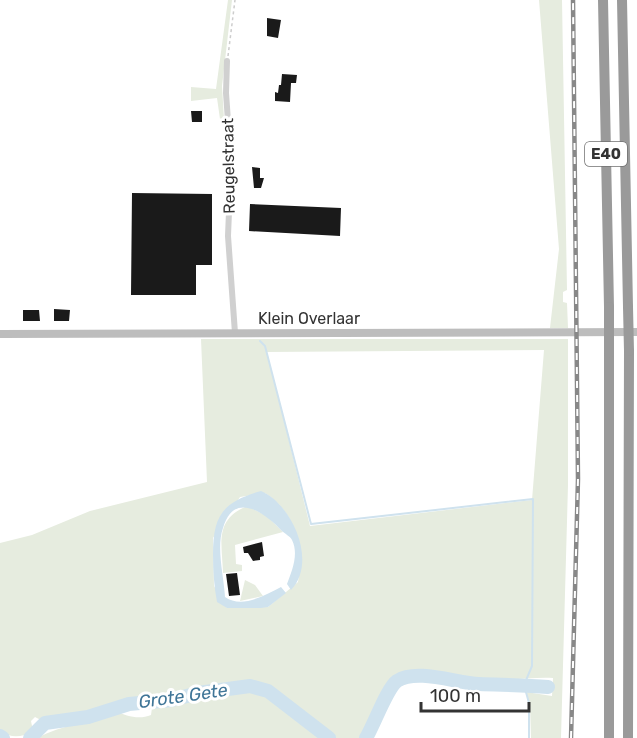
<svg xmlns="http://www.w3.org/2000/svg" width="637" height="738" font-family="Rubik,sans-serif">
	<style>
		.green { fill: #e6ecdf; fill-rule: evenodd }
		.water { fill: #cfe2ee }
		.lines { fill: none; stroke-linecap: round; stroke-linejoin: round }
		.stream { stroke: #cfe2ee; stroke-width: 2 }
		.river { stroke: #cfe2ee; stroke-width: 14 }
		.building { fill: #1a1a1a }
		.path { stroke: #cdcdcd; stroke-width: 1.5; stroke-dasharray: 3 3; stroke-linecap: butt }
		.minor { stroke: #d0d0d0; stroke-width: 6 }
		.secondary { stroke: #bdbdbd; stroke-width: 8 }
		.motorway { stroke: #9a9a9a; stroke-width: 10 }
		.rail-casing { stroke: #888; stroke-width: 4.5 }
		.rail { stroke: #fff; stroke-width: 2; stroke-dasharray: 7; stroke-linecap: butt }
		.motorway-bridge { stroke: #9a9a9a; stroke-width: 10 }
		.labels { text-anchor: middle; stroke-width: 6; stroke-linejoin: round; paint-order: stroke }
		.shield { fill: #fff; stroke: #707070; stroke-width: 1.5 }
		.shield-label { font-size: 15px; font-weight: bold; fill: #333 }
		.street-label { font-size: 16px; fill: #333; stroke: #fff }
		.water-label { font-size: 18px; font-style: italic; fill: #3f7597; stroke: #fff }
	</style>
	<rect width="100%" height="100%" fill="#fff"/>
	<path class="green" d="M228,0H232L222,86L224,119H220L217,98L191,101V87L216,89Z
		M539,0H562L567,290L563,292V302L567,303L568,328H550L559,249Z
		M201,339H568V485L561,738H531L530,704L526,692L552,696L553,678C527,677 501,682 474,681C439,680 418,661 385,688L377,712L363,738H37C62,725 90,722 116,711C126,716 139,720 151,715L152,708L218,694L217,686C200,688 184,694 167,698C153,700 138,698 125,701C103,705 55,731 35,717L31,721L33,731C21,738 11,738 0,731V543L32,535L90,511L207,482ZM544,350L532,500L310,526L267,352ZM265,493C296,513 304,547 298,582L268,607L227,608L214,586L213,538L240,497Z
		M247,506L267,516L283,532L235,545L236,564L242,565V571L223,573C222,543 214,520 247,506Z
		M245,580L255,585L263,596L240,601Z"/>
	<path class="water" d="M261,491C292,504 318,562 291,590L287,584C292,571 299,554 292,540C290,536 285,534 282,531C265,513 234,490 223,528C216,548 224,577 225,597C242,609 265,595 281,587L286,593L268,607L261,608H227L217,602C214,586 213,571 213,555C213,516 222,502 261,491Z"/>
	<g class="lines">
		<path class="stream" d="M260,341L265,346L311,524L533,499L532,666L524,685L529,703V738"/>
		<path class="river" d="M0,736L3,738
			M30,738L45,723L88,717L129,704L172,700L198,693L250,686L268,691L329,738
			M366,738C374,725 387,688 397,681C417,668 456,683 479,684C502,685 525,685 548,687"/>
	</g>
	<path class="building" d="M267,18L281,20L278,38L267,36Z
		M282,74L297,75L296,83H291L290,102L275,101V92L278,93L279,85H281Z
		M191,111H202V122H192Z
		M252,167L260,168V178H264L261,188H254Z
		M132,193L212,194V265H196V295H131Z
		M250,204L341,208L340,236L249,231Z
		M54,309L70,310L69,321H54Z
		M23,310H39L40,321H23Z
		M262,542L264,556L260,557V560L253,561L248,553H244L243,547Z
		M237,573L240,595L229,596L226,574Z"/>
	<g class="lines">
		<path class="path" d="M228,56L235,0"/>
		<path class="minor" d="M227,61L226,93L231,163L228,236L235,333"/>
		<path class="secondary" d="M0,334L637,332"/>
		<path class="motorway" d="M603,0L609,307
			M622,0L628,307
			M609,738V353
			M628,738L629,351"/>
		<defs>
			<path id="rail" d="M571,738L578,479L573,0"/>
		</defs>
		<use href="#rail" class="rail-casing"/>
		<use href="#rail" class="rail"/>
		<path class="motorway-bridge" d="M609,307V353
			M628,307L629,351"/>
	</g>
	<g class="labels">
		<rect class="shield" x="585" y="142" width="42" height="24" rx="4.5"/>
		<g class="shield-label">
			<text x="606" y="159">E40</text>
		</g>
		<g class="street-label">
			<text transform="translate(228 166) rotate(-91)" y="6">Reugelstraat</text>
			<text x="309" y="324">Klein Overlaar</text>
		</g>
		<g class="water-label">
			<text transform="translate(183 696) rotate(-8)" y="6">Grote Gete</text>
		</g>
	</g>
	<path d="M421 702v9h108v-9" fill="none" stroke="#333333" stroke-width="3"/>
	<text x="430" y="702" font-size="18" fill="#333333" stroke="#ffffff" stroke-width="4.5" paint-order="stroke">100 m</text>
</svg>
